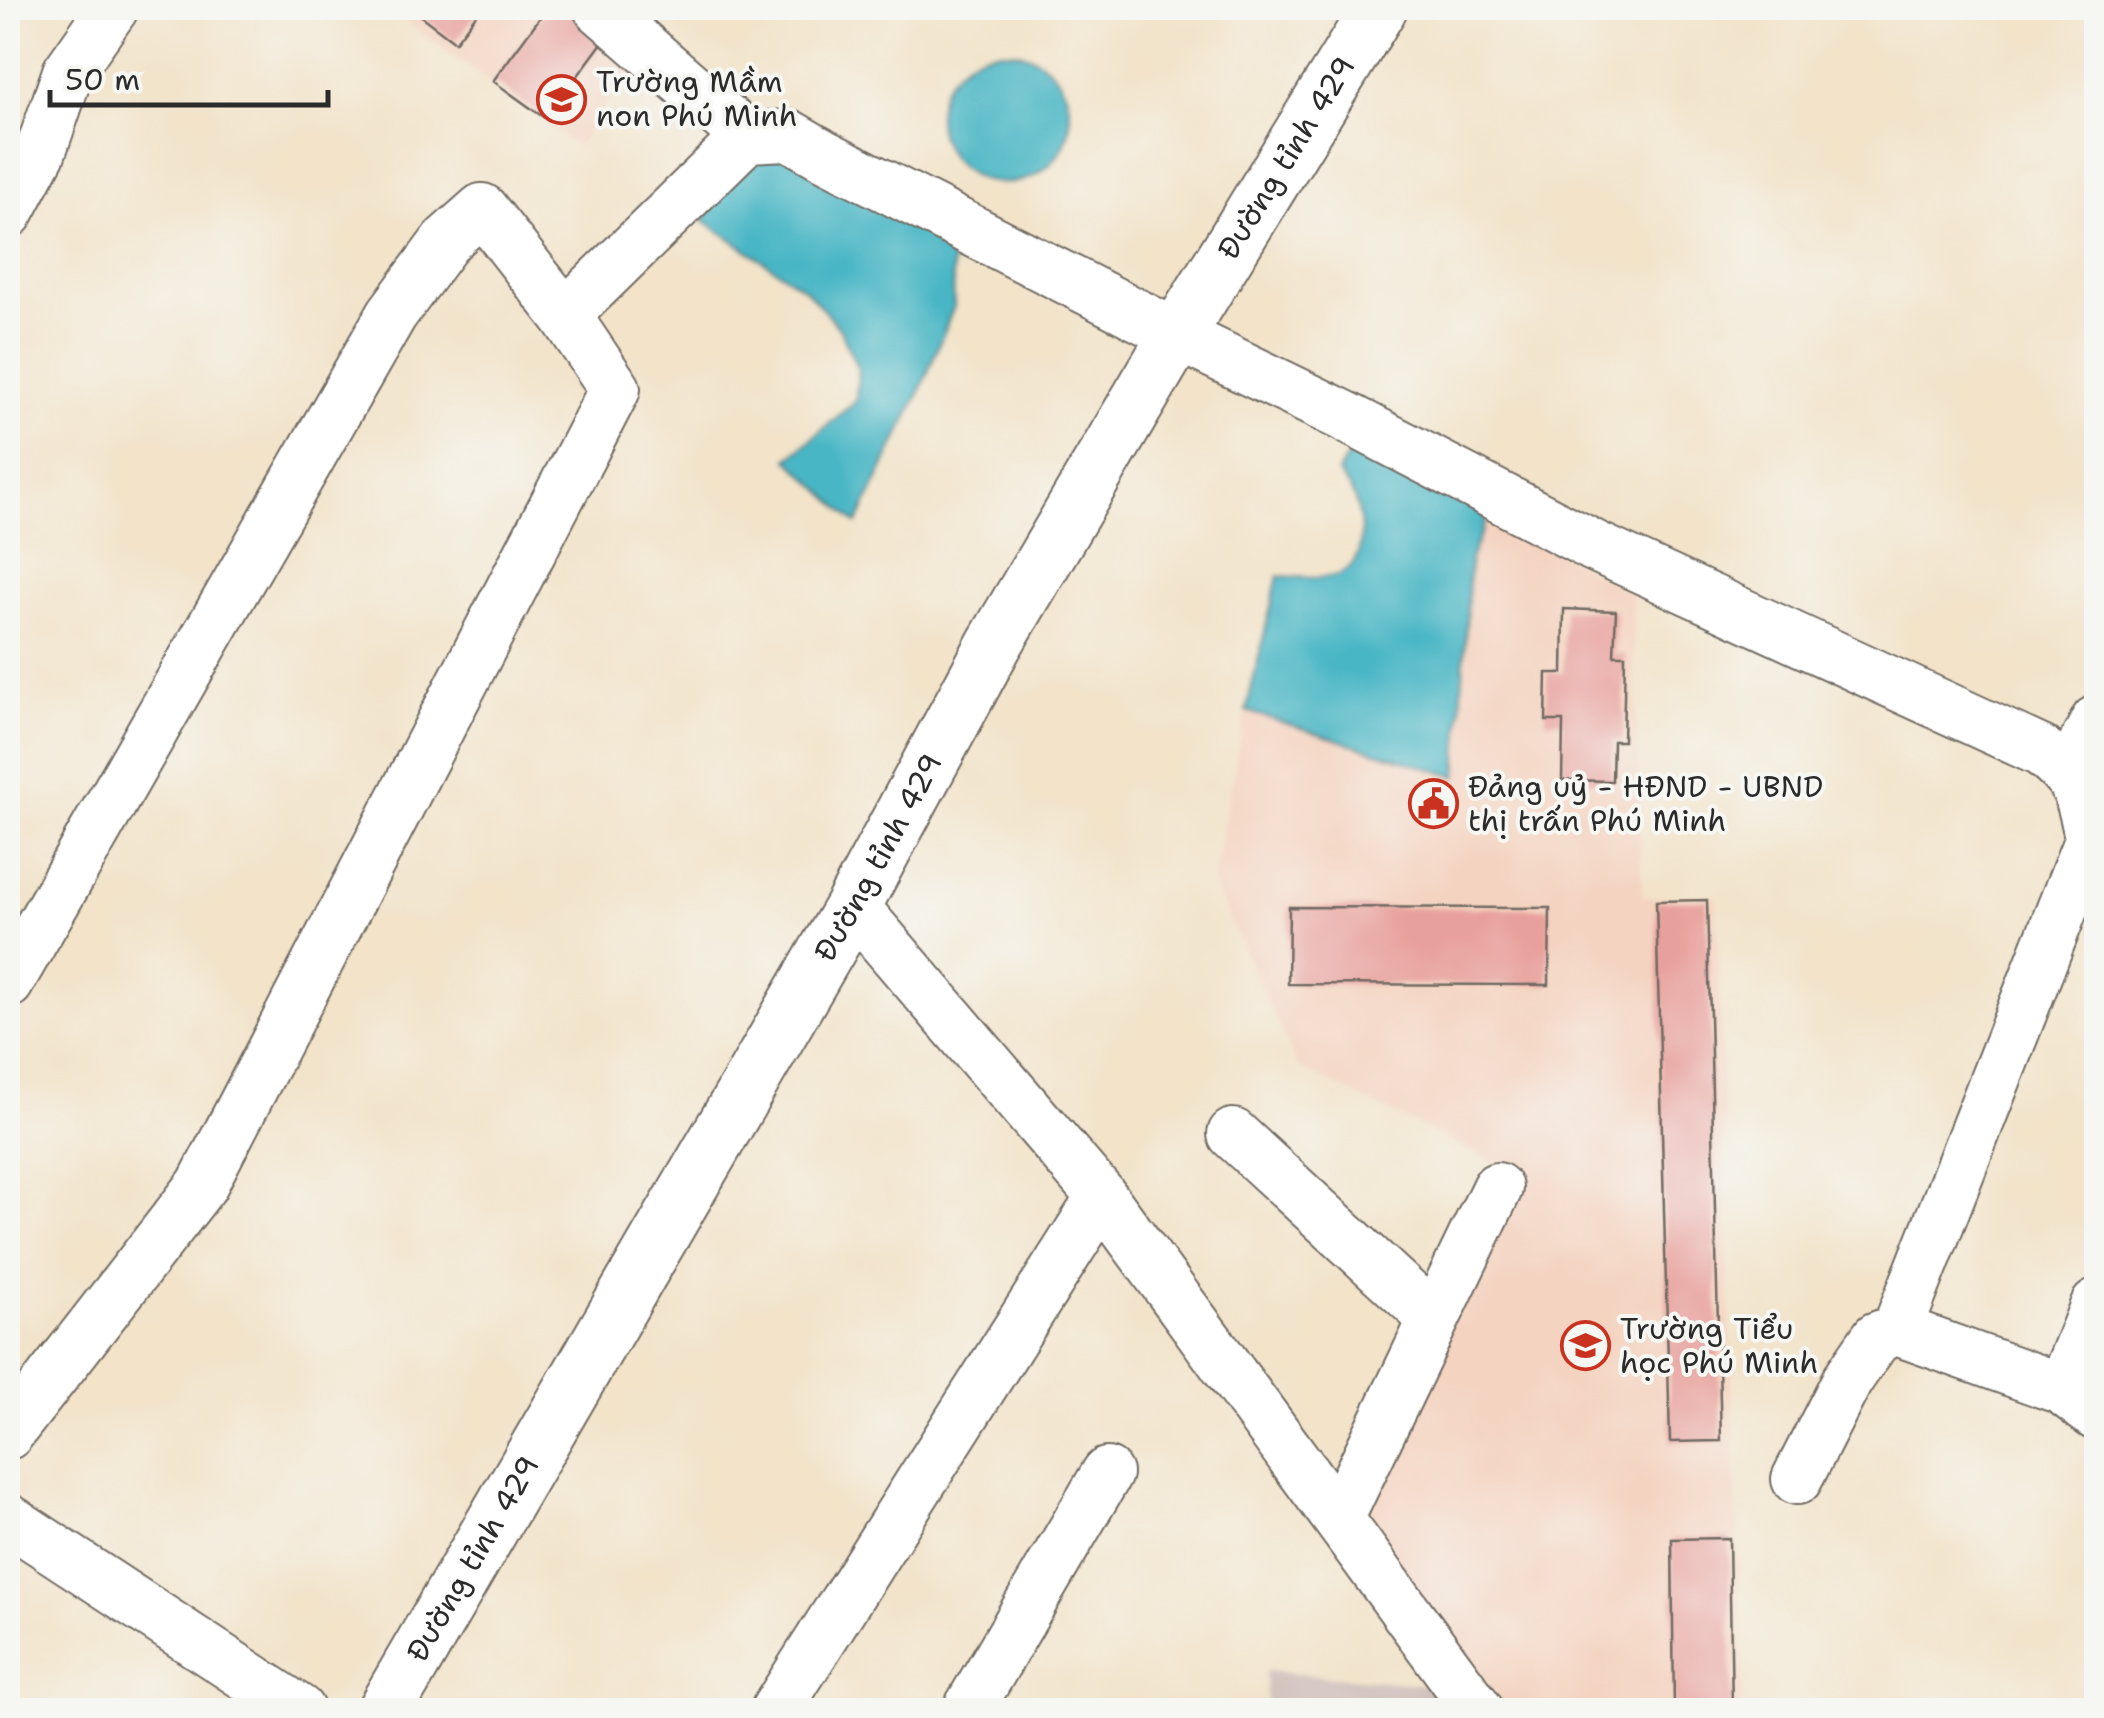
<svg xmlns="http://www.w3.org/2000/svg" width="2104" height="1718" font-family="'Shantell Sans',sans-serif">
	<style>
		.built { fill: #f4d3c0 }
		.industrial { fill: #d0c0bc }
		.water { fill: #49b6c5; stroke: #3a7078; stroke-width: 2.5 }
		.building { fill: #e8a09c }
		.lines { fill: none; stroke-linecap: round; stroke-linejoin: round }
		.minor-casing { stroke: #716b62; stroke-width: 54 }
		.major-casing { stroke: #716b62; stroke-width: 59 }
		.minor { stroke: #fff; stroke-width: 50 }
		.major { stroke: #fff; stroke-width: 55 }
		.labels { text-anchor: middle; stroke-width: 8; stroke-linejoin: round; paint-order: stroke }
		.poi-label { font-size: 30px; fill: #2b2b2b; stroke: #f6f6f2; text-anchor: start }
		.street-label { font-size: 30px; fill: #2b2b2b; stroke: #f6f6f2 }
	</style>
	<rect width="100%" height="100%" fill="#f6f6f2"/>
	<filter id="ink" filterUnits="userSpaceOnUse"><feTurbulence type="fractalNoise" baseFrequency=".01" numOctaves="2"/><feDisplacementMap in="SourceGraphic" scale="20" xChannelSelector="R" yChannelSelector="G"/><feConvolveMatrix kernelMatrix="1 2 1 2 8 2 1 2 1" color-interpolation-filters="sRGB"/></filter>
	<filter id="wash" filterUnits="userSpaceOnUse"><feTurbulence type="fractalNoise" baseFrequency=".0048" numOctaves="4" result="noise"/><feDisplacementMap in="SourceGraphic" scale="40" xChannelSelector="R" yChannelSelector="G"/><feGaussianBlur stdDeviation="2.25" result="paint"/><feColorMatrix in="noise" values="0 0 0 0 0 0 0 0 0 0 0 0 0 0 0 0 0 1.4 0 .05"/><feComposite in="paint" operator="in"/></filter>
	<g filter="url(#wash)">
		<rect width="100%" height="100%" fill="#f2e3c9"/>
		<path class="built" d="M389,8H591L643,51L577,147Z
			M1338,473L1486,514L1632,594L1642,897L1716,896L1743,1710H1507L1358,1520L1518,1174L1298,1067L1212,882L1243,725L1278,576L1314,578L1340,574L1357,558L1362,535L1355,497Z"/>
		<path class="industrial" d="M1265,1671L1440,1686L1456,1710H1266Z"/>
		<path class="water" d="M938 117a66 66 0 1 1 132 0a66 66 0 1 1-132 0Z
			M775,149L935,233L952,261L954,306L922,387L857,524L788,459L856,401L858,369L840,329L806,290L703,220L747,153Z
			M1355,442L1485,513V524L1470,559L1457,777L1246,711L1278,576C1295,577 1328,581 1342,573C1367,558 1363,523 1355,500C1352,490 1344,481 1338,473Z"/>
		<g id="blocks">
			<path class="building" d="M410,8H481L455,42Z
				M547,8H585L613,28L546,119L493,81Z
				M1564,609L1616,611L1614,655H1625L1623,741H1613L1612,781L1562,780L1563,721H1546L1547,673H1563Z
				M1707,900L1721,1441L1670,1442L1656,901Z
				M1289,907L1550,908L1549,985L1288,984Z
				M1729,1538L1732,1710H1674L1672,1539Z"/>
		</g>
	</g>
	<g filter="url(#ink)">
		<use href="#blocks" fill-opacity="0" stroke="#716b62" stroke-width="2.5"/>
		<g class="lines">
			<defs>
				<path id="minor" d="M599,8L747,137
					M8,213L40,153L68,72L113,8
					M565,315L747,137L789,135L822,154L1177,335L1344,416L1594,546L2041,751C2077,777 2082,795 2090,838L1897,1330
					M2068,775L2096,721
					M853,906L1102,1197L1478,1710
					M8,983L392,314L447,240L482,209L565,315L615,389L202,1185L8,1434
					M1233,1134L1434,1319
					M2062,1389L2096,1305
					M1797,1479L1848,1379L1877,1337L1897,1330L2062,1389L2096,1415
					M8,1519L299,1710
					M1338,1519L1497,1188
					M776,1710L1102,1197
					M968,1710L1107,1473"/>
				<g id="major">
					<path id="s1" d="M385,1710L853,906L994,645L1177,335L1379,8"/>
				</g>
			</defs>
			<use href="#minor" class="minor-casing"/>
			<use href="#major" class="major-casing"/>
			<use href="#minor" class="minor"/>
			<use href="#major" class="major"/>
		</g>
	</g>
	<defs>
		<symbol id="school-ring" viewBox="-11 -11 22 22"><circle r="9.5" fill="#f6f6f2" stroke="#c8321e" stroke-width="1.5"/><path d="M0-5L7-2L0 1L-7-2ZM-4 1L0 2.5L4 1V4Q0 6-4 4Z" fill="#c8321e"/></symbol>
		<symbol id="civic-ring" viewBox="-11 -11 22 22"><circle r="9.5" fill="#f6f6f2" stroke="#c8321e" stroke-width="1.5"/><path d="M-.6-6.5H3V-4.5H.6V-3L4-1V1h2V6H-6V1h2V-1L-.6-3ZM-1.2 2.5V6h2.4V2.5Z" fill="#c8321e"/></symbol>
	</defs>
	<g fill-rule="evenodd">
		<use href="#school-ring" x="534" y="72" width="55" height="55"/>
		<use href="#civic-ring" x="1406" y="776" width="55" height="55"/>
		<use href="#school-ring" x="1558" y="1318" width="55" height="55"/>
	</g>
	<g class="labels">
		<g class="poi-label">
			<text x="596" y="92">Trường Mầm<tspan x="596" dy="34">non Phú Minh</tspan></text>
			<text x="1468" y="797">Đảng uỷ - HĐND - UBND<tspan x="1468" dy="34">thị trấn Phú Minh</tspan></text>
			<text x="1620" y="1339">Trường Tiểu<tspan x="1620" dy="34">học Phú Minh</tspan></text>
		</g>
		<g class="street-label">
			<text dy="10" stroke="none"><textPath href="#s1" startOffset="1795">Đường tỉnh 429</textPath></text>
			<text dy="10" stroke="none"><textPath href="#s1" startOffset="985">Đường tỉnh 429</textPath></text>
			<text dy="10" stroke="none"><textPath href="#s1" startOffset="175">Đường tỉnh 429</textPath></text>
		</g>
	</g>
	<rect width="2104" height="1718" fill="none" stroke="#f6f6f2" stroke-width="40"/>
	<path d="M50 90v15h278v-15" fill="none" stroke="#2b2b2b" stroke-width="5"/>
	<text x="65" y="90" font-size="30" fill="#2b2b2b" stroke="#f6f6f2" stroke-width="8" paint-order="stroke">50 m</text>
</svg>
